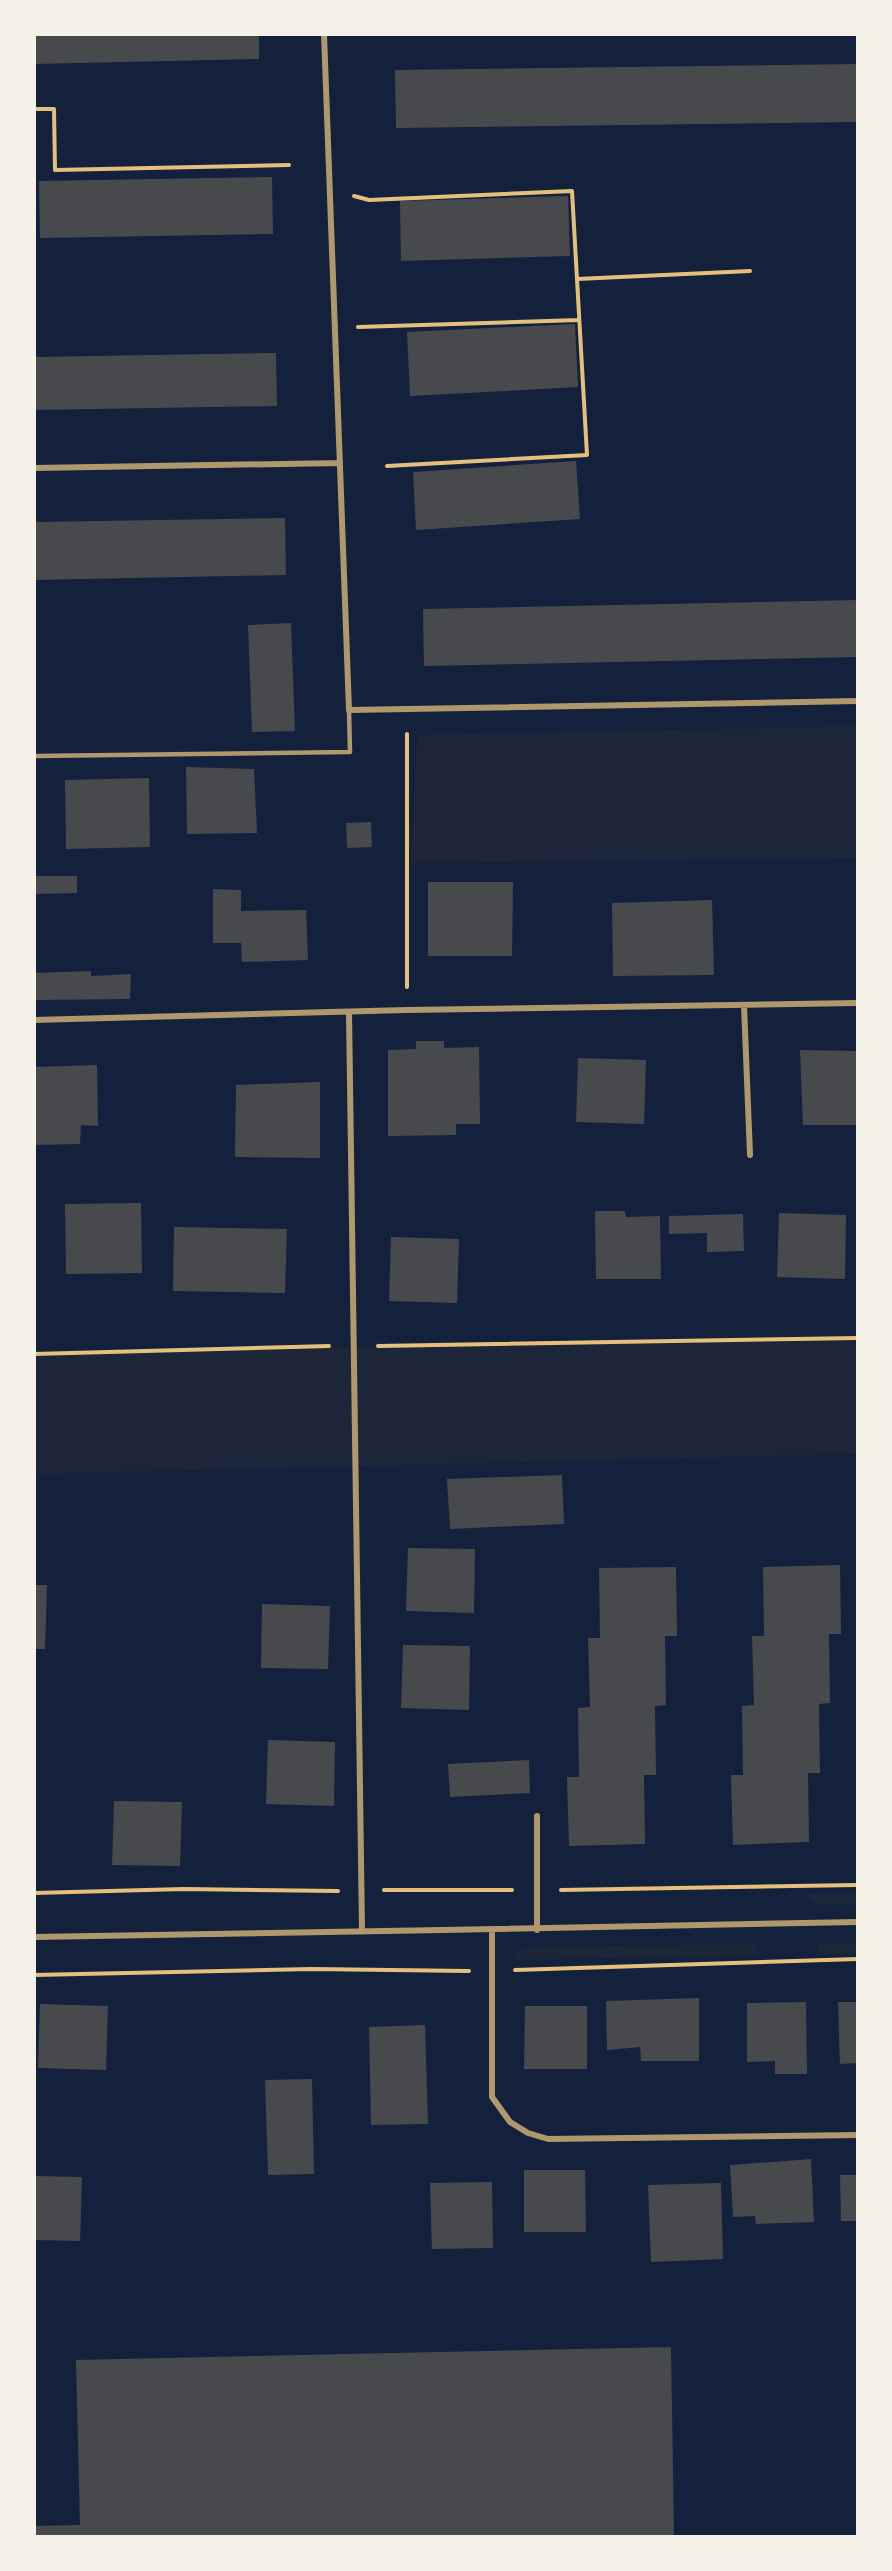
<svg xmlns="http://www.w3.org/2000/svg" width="892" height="2571" font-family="Rubik,sans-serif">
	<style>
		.green { fill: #1d2539 }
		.building { fill: #48494c }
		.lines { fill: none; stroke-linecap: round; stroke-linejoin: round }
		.path { stroke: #e5c07b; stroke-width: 4 }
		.service { stroke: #b1986c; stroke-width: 4.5 }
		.minor { stroke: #b1986c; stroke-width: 6 }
	</style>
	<rect width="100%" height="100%" fill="#14213d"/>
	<path class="green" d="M857,726V858L411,863L417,735Z
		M857,1338V1454L35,1474L34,1354C309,1347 583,1344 857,1338Z
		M857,1893V1904H816L805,1894Z
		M857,1943V1953L818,1955V1944Z
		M755,1944L759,1955L514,1960L518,1952L529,1947Z"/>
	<path class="building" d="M34,34H259V59L34,64Z
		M858,64V122L396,128L395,70Z
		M272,177L273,234L40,238L39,181Z
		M568,196L570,256L401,261L400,201Z
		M575,324L578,387L410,396L407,332Z
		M276,353L277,406L34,410V357Z
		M576,461L580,519L416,530L413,472Z
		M285,518L286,575L34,580V522Z
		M858,600V657L424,666L423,609Z
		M291,623L295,731L252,732L248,625Z
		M186,767L254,769L257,833L187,834Z
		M149,778L150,847L66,849L65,780Z
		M371,822L372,847L347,848L346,823Z
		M34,876H77V893L34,894Z
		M428,882H513L512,956H428Z
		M213,889L241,890V911L306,910L308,960L242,962L241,943H213Z
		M712,900L714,975L613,976L612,903Z
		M91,971V976L131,974L130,999L34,1000V973Z
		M416,1041H444V1048L479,1047L480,1124H456V1135L388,1136V1050L416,1049Z
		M800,1050L858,1051V1125H803Z
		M578,1058L646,1060L644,1124L576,1122Z
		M97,1065L98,1126L81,1125L80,1144L34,1145V1067Z
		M320,1082V1158L235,1157L236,1085Z
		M141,1203L142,1273L66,1274L65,1204Z
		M595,1211H625L626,1217L660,1216L661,1279H596Z
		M779,1213L846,1215L845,1279L777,1277Z
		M743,1214L744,1251L707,1252V1233L669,1234V1216Z
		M174,1227L287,1229L285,1293L173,1291Z
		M391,1237L459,1239L457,1303L389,1301Z
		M562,1475L564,1524L450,1529L447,1479Z
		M408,1548L475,1549L474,1613L406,1611Z
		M840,1565L841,1634H829L830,1703L819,1704L820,1773H808L809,1842L733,1845L731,1775H743L742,1706L754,1705L752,1636H764L763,1567Z
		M676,1567L677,1636H665L666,1705L655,1706L656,1775H644L645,1844L569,1846L567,1777H579L578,1708L590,1707L588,1638H600L599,1568Z
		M34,1585H47L45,1649H34Z
		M262,1604L330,1606L328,1669L261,1668Z
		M403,1645L470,1646L469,1710L401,1708Z
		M268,1740L335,1742L334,1806L266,1804Z
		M529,1760L530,1793L450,1797L448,1764Z
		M114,1801L182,1802L180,1866L112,1865Z
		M699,1998V2061H641L640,2047L607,2050L606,2001Z
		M806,2002L807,2074H775V2061L747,2062V2003Z
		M838,2002H858V2063L840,2064Z
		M40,2004L108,2006L106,2070L38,2068Z
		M525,2006H587V2069H524Z
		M425,2025L428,2124L371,2125L369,2027Z
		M312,2079L314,2174L268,2175L265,2080Z
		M811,2159L814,2222L756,2224L755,2216L733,2217L730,2165Z
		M524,2170H585L586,2232H524Z
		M840,2175H858V2221H841Z
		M34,2176L82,2177L80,2241L34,2240Z
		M492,2182L493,2248L432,2249L430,2183Z
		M721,2183L723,2259L651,2262L648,2185Z
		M671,2347L674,2536H34V2526L80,2525L76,2360Z"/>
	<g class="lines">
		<path class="path" d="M34,109H54L55,170L289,165
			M354,196L369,200L572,191L587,455L387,466
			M577,279L750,271
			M358,327L579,320
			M407,987V734
			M378,1346L858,1338
			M34,1354L329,1346
			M384,1890H512
			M561,1890L858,1885
			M34,1893L184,1889L338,1891
			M515,1970L858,1959
			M34,1975L312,1969L469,1971"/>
		<path class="service" d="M34,756L350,752L349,710"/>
		<path class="minor" d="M324,34L349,710L858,701
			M34,468L340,463
			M744,1005L750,1155
			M349,1012L362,1930
			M34,1020L407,1010L858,1003
			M537,1930V1816
			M492,1931V2097L510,2122L528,2133L548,2139L858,2135
			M34,1937C309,1931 583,1929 858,1922"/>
	</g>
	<rect width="892" height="2571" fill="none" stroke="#f6f1e7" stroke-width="72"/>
</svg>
